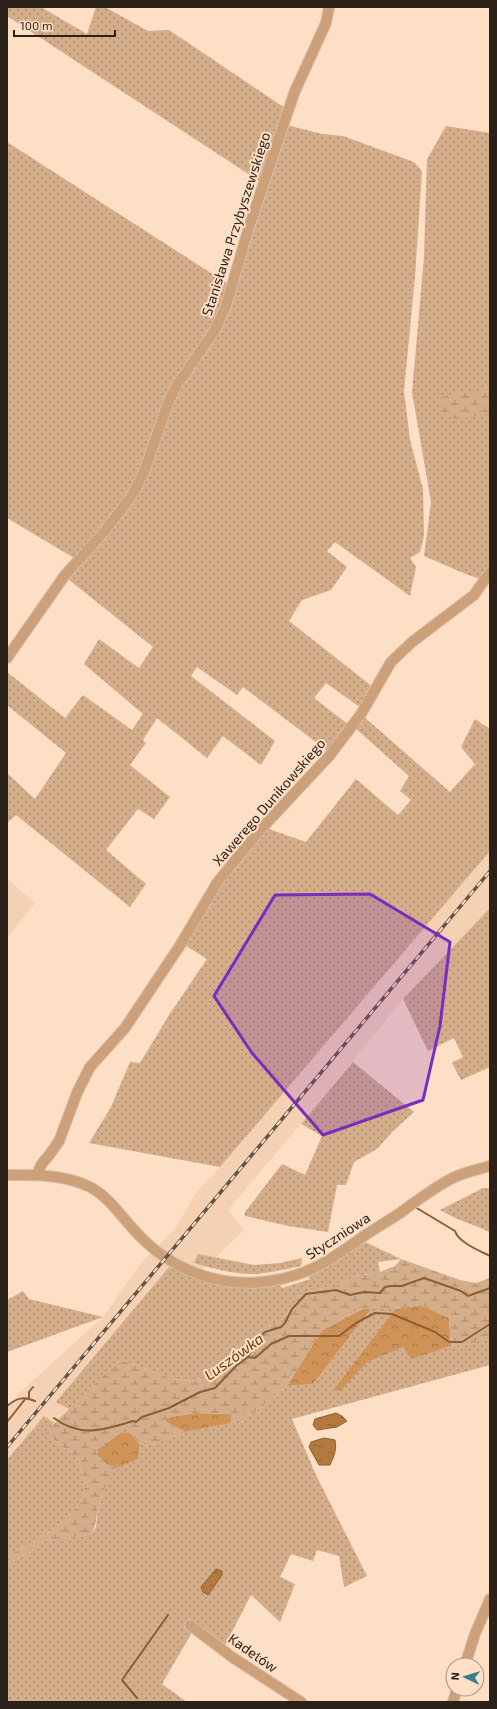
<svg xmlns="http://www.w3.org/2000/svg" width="497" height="1709" font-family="'Exo 2',sans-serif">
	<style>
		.built { fill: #f4d1b3 }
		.grass { fill: url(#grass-dots) }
		.forest { fill: url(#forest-crowns) }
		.wetland { fill: url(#wetland-marsh) }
		.water { fill: url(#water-ripples); stroke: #8b5f33 }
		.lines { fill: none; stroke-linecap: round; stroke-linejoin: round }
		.stream { stroke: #8b5f33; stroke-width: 2 }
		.minor-casing { stroke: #d7bda6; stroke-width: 12 }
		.minor { stroke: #cca079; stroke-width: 10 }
		.rail-casing { stroke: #645446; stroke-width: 3.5 }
		.rail { stroke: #fcdfc5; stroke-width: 2; stroke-dasharray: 6; stroke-linecap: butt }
		.marked { fill: #7b2cbf; fill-opacity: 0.2; stroke: #7b2cbf; stroke-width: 3; stroke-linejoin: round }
		.labels { text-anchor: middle; stroke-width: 4; stroke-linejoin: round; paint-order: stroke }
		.street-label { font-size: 14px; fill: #2c2118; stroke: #fcdfc5 }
		.water-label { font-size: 15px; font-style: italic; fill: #633a0c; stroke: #fcdfc5 }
	</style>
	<defs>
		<pattern id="grass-dots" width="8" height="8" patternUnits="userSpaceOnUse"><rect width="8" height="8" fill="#d4ad8a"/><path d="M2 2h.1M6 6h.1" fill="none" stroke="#ac8c70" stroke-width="1.8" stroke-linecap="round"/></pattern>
		<pattern id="forest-crowns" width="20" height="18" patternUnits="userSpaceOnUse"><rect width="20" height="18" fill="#cf9358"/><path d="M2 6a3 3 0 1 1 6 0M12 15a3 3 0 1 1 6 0" fill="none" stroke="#a87848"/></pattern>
		<pattern id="wetland-marsh" width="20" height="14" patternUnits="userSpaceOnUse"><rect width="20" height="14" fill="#d4ad8a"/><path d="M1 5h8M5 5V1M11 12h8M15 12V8" fill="none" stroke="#ac8c70"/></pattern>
		<pattern id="water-ripples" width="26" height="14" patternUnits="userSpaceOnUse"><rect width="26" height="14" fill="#b4793f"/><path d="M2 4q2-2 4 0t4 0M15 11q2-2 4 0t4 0" fill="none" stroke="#936334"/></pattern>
	</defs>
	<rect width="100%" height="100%" fill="#fcdfc5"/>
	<path class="built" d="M490,851V908L403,999L301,1124L228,1210L243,1229L241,1233L185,1288L7,1483V1409L18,1394L103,1317L141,1263L175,1229L197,1191L220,1167Z
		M7,879L35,903L7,938Z"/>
	<path class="grass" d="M7,7H41L87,34L96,7H105L148,31L169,30L285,108L259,181L7,16Z
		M287,125L322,134L343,136L414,162L422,171L415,277L404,391L410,440L423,489L424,536L420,552L410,558L416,567L410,596L335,542L327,551L347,567L331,590L302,600L289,621L373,687L361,708L326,683L314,698L349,725L329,752L243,687L237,695L197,667L191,676L275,741L261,765L223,736L207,758L157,718L143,740L146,743L130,765L170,797L154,819L138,809L106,850L146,884L130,907L16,815L7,823V773L35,799L66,753L7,705V672L65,718L83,695L132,730L143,714L84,664L99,639L139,668L153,647L68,579L74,558L7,518V142L236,289Z
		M446,126L490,133V571L484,580L468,575L424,556L431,502L412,392L424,257L427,159Z
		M363,716L450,792L475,764L461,747L475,719L490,729V851L220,1167L89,1143L111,1107L130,1062L140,1063L169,1015L207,959L183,944L218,887L266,828L306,842L356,779L398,815L411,800L400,791L409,776L354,727Z
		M490,908V1067L461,1080L452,1063L463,1057L454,1038L428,1051L403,999Z
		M353,1062L414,1112L393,1131L377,1149L354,1162L346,1185H337L328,1232L288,1226L245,1216V1212L282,1164L305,1175L322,1136L301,1124Z
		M483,1188H490V1232L453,1217L440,1210Z
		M363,1241L401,1259L378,1262L380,1272L355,1276L340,1285L308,1291L298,1297L281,1322L268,1326L258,1331L245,1354L217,1376L192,1381L172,1379L120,1359L69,1409L56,1402L170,1266L192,1277L254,1287L280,1284L282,1288L310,1279L309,1275Z
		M198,1254L254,1265L280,1263L302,1258L301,1266C287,1269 272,1272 258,1274C237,1275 215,1269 194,1263Z
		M23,1291L29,1299L103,1317L7,1352V1300Z
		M371,1309H395L333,1390H340L368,1362L403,1347L411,1358L451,1346L472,1344L490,1335V1365L292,1419L316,1475L367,1576L344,1587L339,1556L317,1550L313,1561L291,1554L280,1577L295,1584L280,1622L251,1595L223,1649L195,1627L162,1684L187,1702H7V1564L31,1552L47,1540L74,1538L92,1534L96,1527L98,1509L106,1482L117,1468L138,1459L140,1444L151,1445L185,1432L231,1423L254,1413L287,1386L313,1384Z
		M44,1416L54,1423L45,1433L78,1459L85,1485L83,1497L71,1514L61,1524L31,1544L7,1555V1460Z"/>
	<path class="forest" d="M421,1305L449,1318L451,1346L411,1359L403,1347L368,1362L340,1391L333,1390L395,1309Z
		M362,1309H371L313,1384L287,1386L322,1330Z
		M195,1413L231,1414V1423L185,1432L166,1422L165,1418Z
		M129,1432L140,1444L138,1459L117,1468L106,1464L98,1456V1449L121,1433Z"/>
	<path class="wetland" d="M490,389V413L458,420L440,412L437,398L466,391Z
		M401,1259L460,1280L476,1283L490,1278V1335L472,1344L451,1346L449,1318L421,1305L395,1309H361L322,1330L287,1386L254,1413L231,1423V1414L195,1413L166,1418V1422L185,1432L151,1445L140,1444L129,1432L121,1433L98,1449V1456L106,1464L117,1468C107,1481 102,1493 98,1509C96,1517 96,1525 92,1534L74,1538L47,1540L31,1552L7,1564V1555L31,1544L61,1524L71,1514L83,1497L85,1485L78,1459L45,1433L120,1359L172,1379L192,1381L217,1376L245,1354L258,1331L268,1326L281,1322L298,1297L308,1291L340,1285L355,1276L380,1272L395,1266Z"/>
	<path class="water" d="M336,1413L342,1416L347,1421L337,1427L317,1430L313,1425L315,1419Z
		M324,1438L335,1440C337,1450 334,1456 330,1465H319L309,1447L311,1442Z
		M216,1569L222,1571V1575L208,1595L203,1592L201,1587Z"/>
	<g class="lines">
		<path class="stream" d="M415,1207L455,1231C458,1242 480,1251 490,1256
			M248,1357L259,1337L265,1332L281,1327L285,1323L292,1309L306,1294L336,1290L350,1295L364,1292L380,1293L385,1287L390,1286H402L424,1278L461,1291L468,1296L490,1288
			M29,1399V1392L33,1387
			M7,1406C17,1398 23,1396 35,1401
			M54,1418C80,1438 104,1430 133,1421L136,1422L142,1417L169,1408L200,1392L215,1388L236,1366L248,1357L255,1358L271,1344L289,1336H339L356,1323L375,1313L392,1314L435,1332L449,1342H462L490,1324
			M7,1422L26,1398
			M137,1698L122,1680L168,1615"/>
		<defs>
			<path id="minor" d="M7,658L65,575L104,532L133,494L144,472L168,403L177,385L215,330L226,306L249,227L285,120L295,91L326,23L329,7
				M7,1175C35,1175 64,1174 90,1187C109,1197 120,1215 135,1231C169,1269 219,1289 270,1281C311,1275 331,1259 364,1236C376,1228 388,1221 400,1213C415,1202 431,1190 447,1181C460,1173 476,1170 490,1166
				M37,1175L41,1165L50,1154L59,1141L77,1093L90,1067L125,1028L179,947L217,883L237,858L262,828L330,755L361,714L391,662L412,642L474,595L490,572
				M190,1625L232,1657L301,1702
				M465,1665L475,1634L490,1599
				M453,1702L457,1689"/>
		</defs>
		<use href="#minor" class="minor-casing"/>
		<use href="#minor" class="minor"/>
		<defs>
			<path id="rail" d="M7,1447L490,871"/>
		</defs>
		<use href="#rail" class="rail-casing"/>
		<use href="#rail" class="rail"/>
	</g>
	<path class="marked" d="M370,894L450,942L440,1026L423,1100L323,1135L252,1053L214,996L275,895Z"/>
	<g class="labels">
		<g class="street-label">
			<text transform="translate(236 224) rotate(-72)" y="5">Stanisława Przybyszewskiego</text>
			<text transform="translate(269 802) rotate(-49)" y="5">Xawerego Dunikowskiego</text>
			<text transform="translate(338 1236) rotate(-33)" y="5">Styczniowa</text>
			<text transform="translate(253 1653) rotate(35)" y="5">Kadetów</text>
		</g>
		<g class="water-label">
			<text transform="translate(234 1357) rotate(-36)" y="5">Luszówka</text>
		</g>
	</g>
	<rect width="497" height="1709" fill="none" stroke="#2c2118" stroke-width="16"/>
	<g transform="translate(465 1677) rotate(274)"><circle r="19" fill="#fcdfc5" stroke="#a99380"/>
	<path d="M0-3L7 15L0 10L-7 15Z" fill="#397d8c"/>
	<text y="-6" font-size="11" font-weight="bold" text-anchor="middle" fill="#2c2118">N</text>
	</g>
	<path d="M14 30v6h101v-6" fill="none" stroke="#2c2118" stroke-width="2"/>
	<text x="20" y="30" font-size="12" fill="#2c2118" stroke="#fcdfc5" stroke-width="3" paint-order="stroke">100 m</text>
</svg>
